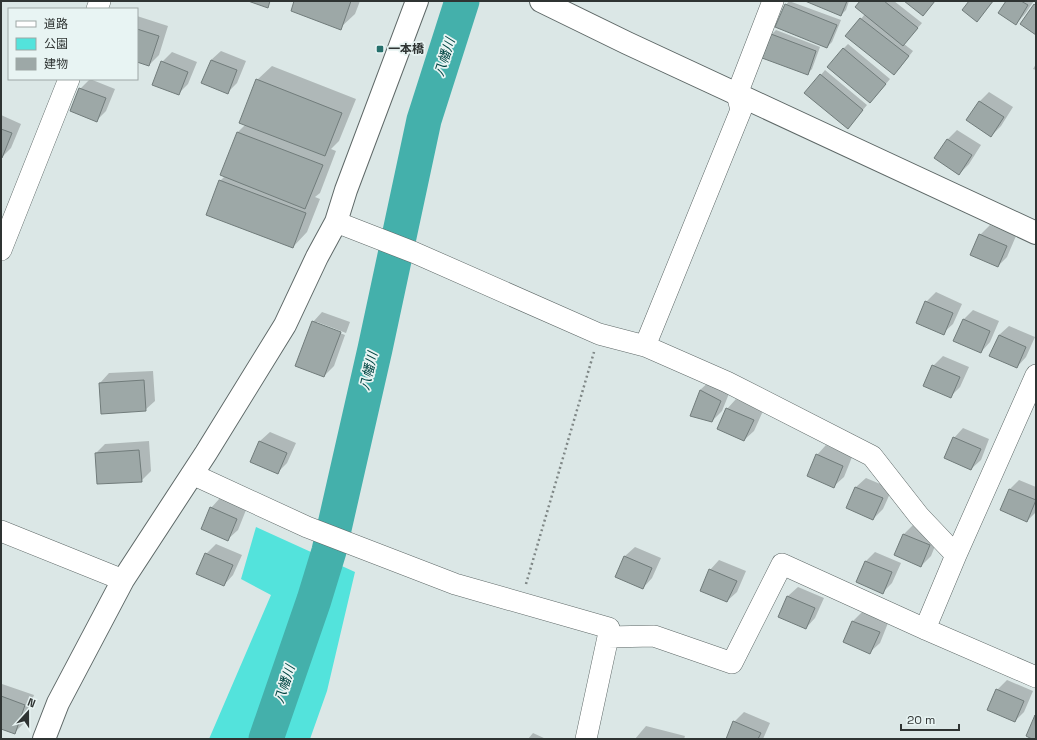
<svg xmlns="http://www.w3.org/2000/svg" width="1037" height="740" font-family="'Space Grotesk','Noto Sans JP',sans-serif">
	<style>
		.green { fill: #53e3dc }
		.shadow { fill: #0003 }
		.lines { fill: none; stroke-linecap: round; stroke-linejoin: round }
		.river { stroke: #44b0ab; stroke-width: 35 }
		.building { fill: #9da8a7; stroke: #717c7b }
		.street-casing { stroke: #5e6867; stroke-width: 22 }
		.secondary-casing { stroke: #5e6867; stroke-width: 24 }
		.path { stroke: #7f8786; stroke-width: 2.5; stroke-dasharray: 2 3; stroke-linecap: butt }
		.street { stroke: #fff; stroke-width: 21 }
		.secondary { stroke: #fff; stroke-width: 22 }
		.poi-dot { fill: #26706c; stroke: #e8f4f3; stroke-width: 1.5 }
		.labels { text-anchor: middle; stroke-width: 3.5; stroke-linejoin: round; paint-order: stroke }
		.poi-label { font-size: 12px; font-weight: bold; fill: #2f3433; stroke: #e8f4f3; text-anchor: start }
		.water-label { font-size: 13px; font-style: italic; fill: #004542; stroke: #e8f4f3 }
	</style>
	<rect width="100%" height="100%" fill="#dbe7e6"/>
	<path class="green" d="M256,527L355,572L327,691L310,739H209L271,595L241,579Z"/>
	<path class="shadow" d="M296,1H360L355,14L340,28Z
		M789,1L841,20L832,42L827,47L786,5Z
		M807,1H849L846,10L841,15Z
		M861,1H894L922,23L904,44L913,51L899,69L847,36L865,14Z
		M970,1H994L977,20Z
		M1007,1H1034L1025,14L1016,24Z
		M137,16L168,26L159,55L149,65L137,61Z
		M776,30L820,47L812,69L807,74L771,35Z
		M848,44L890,79L875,97L843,49Z
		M221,51L246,61L237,83L228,92L211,60Z
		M172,52L197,62L188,84L178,94L162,62Z
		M1036,64V70L1033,69Z
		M272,66L356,99L339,141L331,149L336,151L320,193L315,197L320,199L307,232L293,247L220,181L225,176L221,174L238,132L246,124L257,80Z
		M825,70L867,105L852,123L806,93Z
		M90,79L115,89L106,111L96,121L80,89Z
		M989,92L1013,107L1001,126L991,136L979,102Z
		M1,115L21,124L11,148L2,157Z
		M957,130L981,145L969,164L959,174L947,140Z
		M990,225L1016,236L1007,257L998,266L980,235Z
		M936,292L962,304L953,324L943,333L926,302Z
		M973,310L999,321L990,342L981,352L963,320Z
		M322,312L350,322L346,333L317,322V324L345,335L334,366L324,376L313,322Z
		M1009,326L1035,337L1026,357L1017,367L999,335Z
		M943,356L969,367L960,387L950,397L933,366Z
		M153,371L155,401L145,410L100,383L109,373Z
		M710,381L730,391L722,411L712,421L700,390Z
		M736,399L763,411L754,431L744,440L727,409Z
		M963,428L989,439L981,460L971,469L954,438Z
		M270,432L296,443L287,463L277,473L251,462L260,441Z
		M149,441L151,471L141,481L96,453L105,444Z
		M826,445L852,457L844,477L834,486L817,455Z
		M866,478L892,489L883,509L873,519L847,507L856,487Z
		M1019,480L1036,487V512L1027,521L1001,509L1010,489Z
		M220,498L246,510L238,530L228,539L211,508Z
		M913,525L939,536L931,556L921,566L895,554L904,534Z
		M216,544L242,555L233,575L224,585L206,554Z
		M635,547L661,558L652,578L643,588L617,577L625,556Z
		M875,552L901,563L892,583L883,592L857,581L866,561Z
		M719,560L746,571L737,592L727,601L710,570Z
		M798,587L824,598L815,618L806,628L779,616L788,596Z
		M862,612L888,623L880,643L870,652L844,641L853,621Z
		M1007,680L1033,691L1024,712L1015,721L997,690Z
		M2,684L34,695L24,723L14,733L1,728Z
		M744,712L770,723L763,739H727L734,722Z
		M1036,716V739H1034L1027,736Z
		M646,726L685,736L684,739H635Z
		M533,733L546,739H528Z"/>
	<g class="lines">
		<path class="river" d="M266,739L314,600L329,551L375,349L424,120L462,1"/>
	</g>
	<path class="building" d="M248,1H270L268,8Z
		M294,1H351L341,30L291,11Z
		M805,1H847L841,16Z
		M860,1H884L918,28L903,46L855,7Z
		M904,1H935L923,16Z
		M969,1H993L977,22L962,10Z
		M1006,1H1021L1028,5L1016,25L998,13Z
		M785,4L837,25L827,48L775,27Z
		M1034,4L1036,6V35L1020,24Z
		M860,18L909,56L894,75L845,36Z
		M137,29L159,36L149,66L137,62Z
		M771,34L816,51L808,75L762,58Z
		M843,48L886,84L870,103L827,67Z
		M211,60L237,70L228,94L201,83Z
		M161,61L188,72L179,95L152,85Z
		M820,74L863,110L848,129L804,93Z
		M256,79L342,113L325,156L239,123Z
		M79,88L106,98L97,122L70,111Z
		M979,101L1004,117L991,137L966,120Z
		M1,129L12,133L2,158H1Z
		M237,132L323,165L305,209L220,175Z
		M947,139L972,155L959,175L934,158Z
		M219,180L306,213L293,248L206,215Z
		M979,234L1007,246L998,267L970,255Z
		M925,301L953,313L944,335L916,323Z
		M963,319L990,331L981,353L953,341Z
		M312,321L341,332L324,377L295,366Z
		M999,335L1026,347L1017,368L989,356Z
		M932,365L960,377L951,398L923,386Z
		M144,380L146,411L101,414L99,383Z
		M700,390L721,401L712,422L690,416Z
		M726,408L754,420L744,441L717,429Z
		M953,437L981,449L971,470L944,458Z
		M259,441L287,453L278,474L250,462Z
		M139,450L142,482L97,484L95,453Z
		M816,454L843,466L834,488L807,476Z
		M855,487L883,498L873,520L846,508Z
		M1009,489L1036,500L1027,522L1000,510Z
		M210,507L237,519L228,541L201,529Z
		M903,534L930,545L921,567L894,555Z
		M205,553L233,565L224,586L196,574Z
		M624,556L652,568L643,589L615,577Z
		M865,561L892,572L883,594L856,582Z
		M709,569L737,581L727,602L700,591Z
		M787,596L815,608L806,629L778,617Z
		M852,621L880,632L870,654L843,642Z
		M996,689L1024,701L1015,722L987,710Z
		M1,696L25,705L15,734L1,729Z
		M1035,715L1036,739H1032L1026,736Z
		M733,721L761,733L758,739H726Z"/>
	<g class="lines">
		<defs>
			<path id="street" d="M97,9L100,1
				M336,222L413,252L599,334L645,346L727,382L872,456L919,516L956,555
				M1,250L69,79
				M645,346L741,110L737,94L773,1
				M192,474L307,527L455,584L609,628L608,637L586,739
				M1,531L123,580
				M925,629L956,555L1036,375
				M608,637L654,636L732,663L782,564L925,629L1036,677"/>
			<path id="secondary" d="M541,1L627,43L1036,233
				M44,739L58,703L123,580L206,453L285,325L317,257L336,222L346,190L417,1"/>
		</defs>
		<use href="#street" class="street-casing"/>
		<use href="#secondary" class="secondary-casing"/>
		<path class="path" d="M526,584L594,352"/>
		<use href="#street" class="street"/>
		<use href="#secondary" class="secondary"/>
	</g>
	<rect class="poi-dot" x="376" y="45" width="8" height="8" rx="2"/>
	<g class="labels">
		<g class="poi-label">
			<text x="388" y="53">一本橋</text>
		</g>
		<g class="water-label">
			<text transform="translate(444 57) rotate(-72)" y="5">八幡川</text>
			<text transform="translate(368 371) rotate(-77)" y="5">八幡川</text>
			<text transform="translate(284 684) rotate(-72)" y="5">八幡川</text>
		</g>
	</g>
	<rect width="1037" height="740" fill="none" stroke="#2f3433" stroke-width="4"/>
	<rect x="8" y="8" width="130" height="72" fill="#e8f4f3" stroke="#9ea7a6"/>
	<rect x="16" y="21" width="20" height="6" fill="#ffffff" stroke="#9ea7a6"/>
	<text x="44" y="28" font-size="12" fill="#2f3433">道路</text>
	<rect x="16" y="38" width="20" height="12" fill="#53e3dc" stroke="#9ea7a6"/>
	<text x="44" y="48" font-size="12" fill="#2f3433">公園</text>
	<rect x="16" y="58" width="20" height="12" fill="#9da8a7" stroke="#9ea7a6"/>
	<text x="44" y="68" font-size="12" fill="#2f3433">建物</text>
	<g transform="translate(28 712) rotate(21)" stroke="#e8f4f3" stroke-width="3" paint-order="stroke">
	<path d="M0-3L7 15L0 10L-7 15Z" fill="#2f3433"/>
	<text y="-6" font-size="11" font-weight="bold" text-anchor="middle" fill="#2f3433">N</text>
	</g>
	<path d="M901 724v6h58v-6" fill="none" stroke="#2f3433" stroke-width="2"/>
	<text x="907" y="724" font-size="12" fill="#2f3433" stroke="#e8f4f3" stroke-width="3" paint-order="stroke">20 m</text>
</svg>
